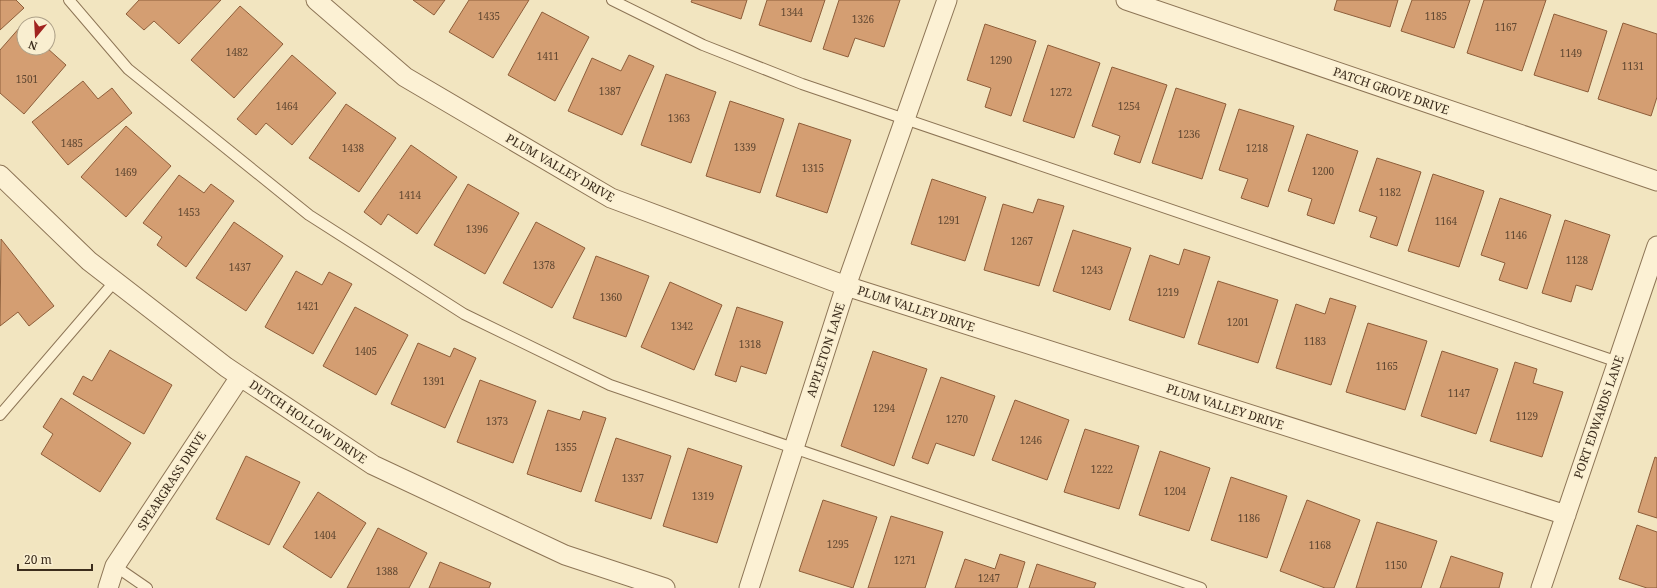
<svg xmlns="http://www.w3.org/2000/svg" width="1657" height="588" font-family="'Noto Serif',serif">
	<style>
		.building { fill: #d49e72; stroke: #8e5e3a }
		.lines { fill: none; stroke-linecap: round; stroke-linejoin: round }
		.lane-casing { stroke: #8d7556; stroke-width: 12 }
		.street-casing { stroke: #8d7556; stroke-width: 21 }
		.lane { stroke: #fcf1d4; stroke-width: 10 }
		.street { stroke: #fcf1d4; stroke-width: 19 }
		.labels { text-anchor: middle; stroke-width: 3; stroke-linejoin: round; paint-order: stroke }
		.number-label { font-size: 10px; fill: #614832 }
		.street-label { font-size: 12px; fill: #3b2c1c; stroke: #f9eed0 }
	</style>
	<rect width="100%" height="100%" fill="#f2e5c0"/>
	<path class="building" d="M0,0H16L24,8L0,30Z
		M139,0H221L179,44L154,21L144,30L126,14Z
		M413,0H445L434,15Z
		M469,0H529L493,58L449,32Z
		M692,0H747L741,19L691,2Z
		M767,0H825L811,42L759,25Z
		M839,0H900L884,47L855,38L848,57L823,49Z
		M1337,0H1398L1390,27L1334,10Z
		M1412,0H1470L1454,48L1401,31Z
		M1484,0H1546L1522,71L1467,53Z
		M240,6L283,44L234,98L191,60Z
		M542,12L589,37L555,101L508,75Z
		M1554,14L1607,31L1588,92L1534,75Z
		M1623,23L1657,34V97L1651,116L1598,99Z
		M985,24L1036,41L1011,116L985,107L991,88L967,80Z
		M21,26L24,28V48H47L66,65L24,114L0,93V50Z
		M1048,45L1100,63L1074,138L1023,121Z
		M292,55L336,93L292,145L266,123L256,135L237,119Z
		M629,55L654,66L622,135L568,111L592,58L621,71Z
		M1112,67L1167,85L1140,163L1114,154L1120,136L1092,126Z
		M666,74L716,92L691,163L641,145Z
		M83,81L98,99L112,88L132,113L68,165L32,122Z
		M1176,88L1226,104L1202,179L1152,163Z
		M730,101L784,119L760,193L706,176Z
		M346,104L396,138L359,192L309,158Z
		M1239,109L1294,126L1268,207L1241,198L1248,179L1219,170Z
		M799,123L851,140L827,213L776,196Z
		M126,126L171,166L126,217L81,177Z
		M1307,134L1358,151L1334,224L1307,215L1312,199L1288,191Z
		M411,145L457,177L417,234L388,214L381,225L364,212Z
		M1377,158L1421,172L1397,246L1370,237L1377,217L1359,211Z
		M1433,174L1484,191L1459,267L1408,251Z
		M179,175L204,193L211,184L234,201L186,267L157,245L162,237L143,223Z
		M932,179L986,197L965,261L911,244Z
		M468,184L519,213L485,274L434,245Z
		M1500,198L1551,215L1527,289L1499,280L1505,263L1481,255Z
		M1038,199L1064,206L1039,286L984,270L1003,204L1033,213Z
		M1565,220L1610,235L1592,290L1576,285L1571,302L1542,293Z
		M234,222L283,256L246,311L196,278Z
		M536,222L585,248L552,308L503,283Z
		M1073,230L1131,248L1110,310L1053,291Z
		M1,239L54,306L29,326L18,312L0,326Z
		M1184,249L1210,257L1184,338L1129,320L1150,255L1179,265Z
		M596,256L649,276L626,337L573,318Z
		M296,271L322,285L329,272L352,284L313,354L265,327Z
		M1218,281L1278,300L1258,363L1198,344Z
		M670,282L722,305L694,370L641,347Z
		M1330,298L1356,306L1331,385L1276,368L1296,304L1325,314Z
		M355,307L408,335L376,395L323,366Z
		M737,307L783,322L766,374L741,366L736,382L715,375Z
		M1368,323L1427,341L1405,410L1346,392Z
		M418,343L450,357L454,348L476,358L445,428L391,404Z
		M110,350L172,385L144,434L73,394L83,376L92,381Z
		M873,351L927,369L894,466L841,446Z
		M1442,351L1498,369L1476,434L1421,416Z
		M1515,362L1537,369L1533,383L1563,392L1542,457L1490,441Z
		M941,377L995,396L974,456L936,443L928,464L912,458Z
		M480,380L536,401L513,463L457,442Z
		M61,398L131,443L100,492L41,454L53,434L43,427Z
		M1015,400L1069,420L1047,480L992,460Z
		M548,410L580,420L583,411L606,418L581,492L527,474Z
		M1085,429L1139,446L1119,509L1064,492Z
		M616,438L671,456L651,519L595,501Z
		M688,448L742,466L717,543L663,526Z
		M1160,451L1210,468L1189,531L1139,515Z
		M246,456L300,482L269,545L216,519Z
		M1655,457L1657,458V518L1638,512Z
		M1231,477L1287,496L1267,558L1211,540Z
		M318,492L366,523L331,578L283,547Z
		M823,500L877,517L853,588L799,571Z
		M1307,500L1360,520L1334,588H1325L1280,571Z
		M891,516L943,532L925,588H868Z
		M1377,522L1437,541L1421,588H1356Z
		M1637,525L1657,532V588H1647L1619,579Z
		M378,528L427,553L409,588H347Z
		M1000,554L1025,562L1017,588H955L965,559L995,569Z
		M1451,556L1503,573L1499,588H1440Z
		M440,562L491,583L489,588H429Z
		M1037,564L1096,583L1094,588H1029Z"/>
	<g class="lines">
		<defs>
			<path id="lane" d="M69,0L128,69L309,215L464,314L610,385L1201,588
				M612,0L703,45L802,84L1618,362
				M0,415L115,281
				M115,566L147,588"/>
			<path id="street" d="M316,0L405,77L611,198L846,286L1566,515
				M1126,0L1657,181
				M0,175L89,261L226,367L373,465L565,555L665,588
				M108,588L115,566L240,377
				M749,588L846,286L947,0
				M1541,588L1657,246"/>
		</defs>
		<use href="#lane" class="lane-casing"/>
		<use href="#street" class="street-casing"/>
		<use href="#lane" class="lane"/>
		<use href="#street" class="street"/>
	</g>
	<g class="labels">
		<g class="number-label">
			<text x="792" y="16">1344</text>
			<text x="489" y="20">1435</text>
			<text x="1436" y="20">1185</text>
			<text x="863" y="23">1326</text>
			<text x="1506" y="31">1167</text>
			<text x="237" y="56">1482</text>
			<text x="1571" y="57">1149</text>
			<text x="548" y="60">1411</text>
			<text x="1001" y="64">1290</text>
			<text x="1633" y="70">1131</text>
			<text x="27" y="83">1501</text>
			<text x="610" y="95">1387</text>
			<text x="1061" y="96">1272</text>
			<text x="287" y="110">1464</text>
			<text x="1129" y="110">1254</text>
			<text x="679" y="122">1363</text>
			<text x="1189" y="138">1236</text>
			<text x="72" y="147">1485</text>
			<text x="745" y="151">1339</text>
			<text x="353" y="152">1438</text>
			<text x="1257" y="152">1218</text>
			<text x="813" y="172">1315</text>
			<text x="1323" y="175">1200</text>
			<text x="126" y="176">1469</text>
			<text x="1390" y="196">1182</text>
			<text x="410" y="199">1414</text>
			<text x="189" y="216">1453</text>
			<text x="949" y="224">1291</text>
			<text x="1446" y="225">1164</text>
			<text x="477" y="233">1396</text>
			<text x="1516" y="239">1146</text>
			<text x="1022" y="245">1267</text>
			<text x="1577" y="264">1128</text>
			<text x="544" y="269">1378</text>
			<text x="240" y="271">1437</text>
			<text x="1092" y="274">1243</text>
			<text x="1168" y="296">1219</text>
			<text x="611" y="301">1360</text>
			<text x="308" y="310">1421</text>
			<text x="1238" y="326">1201</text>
			<text x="682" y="330">1342</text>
			<text x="1315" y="345">1183</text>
			<text x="750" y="348">1318</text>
			<text x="366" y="355">1405</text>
			<text x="1387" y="370">1165</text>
			<text x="434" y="385">1391</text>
			<text x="1459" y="397">1147</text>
			<text x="884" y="412">1294</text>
			<text x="1527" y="420">1129</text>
			<text x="957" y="423">1270</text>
			<text x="497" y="425">1373</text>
			<text x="1031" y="444">1246</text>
			<text x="566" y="451">1355</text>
			<text x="1102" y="473">1222</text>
			<text x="633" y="482">1337</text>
			<text x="1175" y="495">1204</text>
			<text x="703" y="500">1319</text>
			<text x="1249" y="522">1186</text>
			<text x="325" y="539">1404</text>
			<text x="838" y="548">1295</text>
			<text x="1320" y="549">1168</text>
			<text x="905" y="564">1271</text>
			<text x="1396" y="569">1150</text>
			<text x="387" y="575">1388</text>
			<text x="989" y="582">1247</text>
		</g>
		<g class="street-label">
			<text transform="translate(1391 91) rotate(19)" y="4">PATCH GROVE DRIVE</text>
			<text transform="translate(560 168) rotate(30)" y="4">PLUM VALLEY DRIVE</text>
			<text transform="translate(916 309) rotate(18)" y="4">PLUM VALLEY DRIVE</text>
			<text transform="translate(826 350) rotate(-72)" y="4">APPLETON LANE</text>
			<text transform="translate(1225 407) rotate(18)" y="4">PLUM VALLEY DRIVE</text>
			<text transform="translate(1599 417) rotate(-71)" y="4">PORT EDWARDS LANE</text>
			<text transform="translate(308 422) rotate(34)" y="4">DUTCH HOLLOW DRIVE</text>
			<text transform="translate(172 481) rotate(-57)" y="4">SPEARGRASS DRIVE</text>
		</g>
	</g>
	<g transform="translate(36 36) rotate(198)"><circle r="19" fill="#f9eed0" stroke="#ada088"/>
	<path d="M0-3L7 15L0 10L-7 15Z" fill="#a12420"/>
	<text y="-6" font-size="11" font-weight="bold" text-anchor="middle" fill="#3b2c1c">N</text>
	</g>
	<path d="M18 564v6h74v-6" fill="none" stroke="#3b2c1c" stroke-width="2"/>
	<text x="24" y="564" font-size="12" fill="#3b2c1c" stroke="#f9eed0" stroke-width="3" paint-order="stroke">20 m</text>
</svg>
